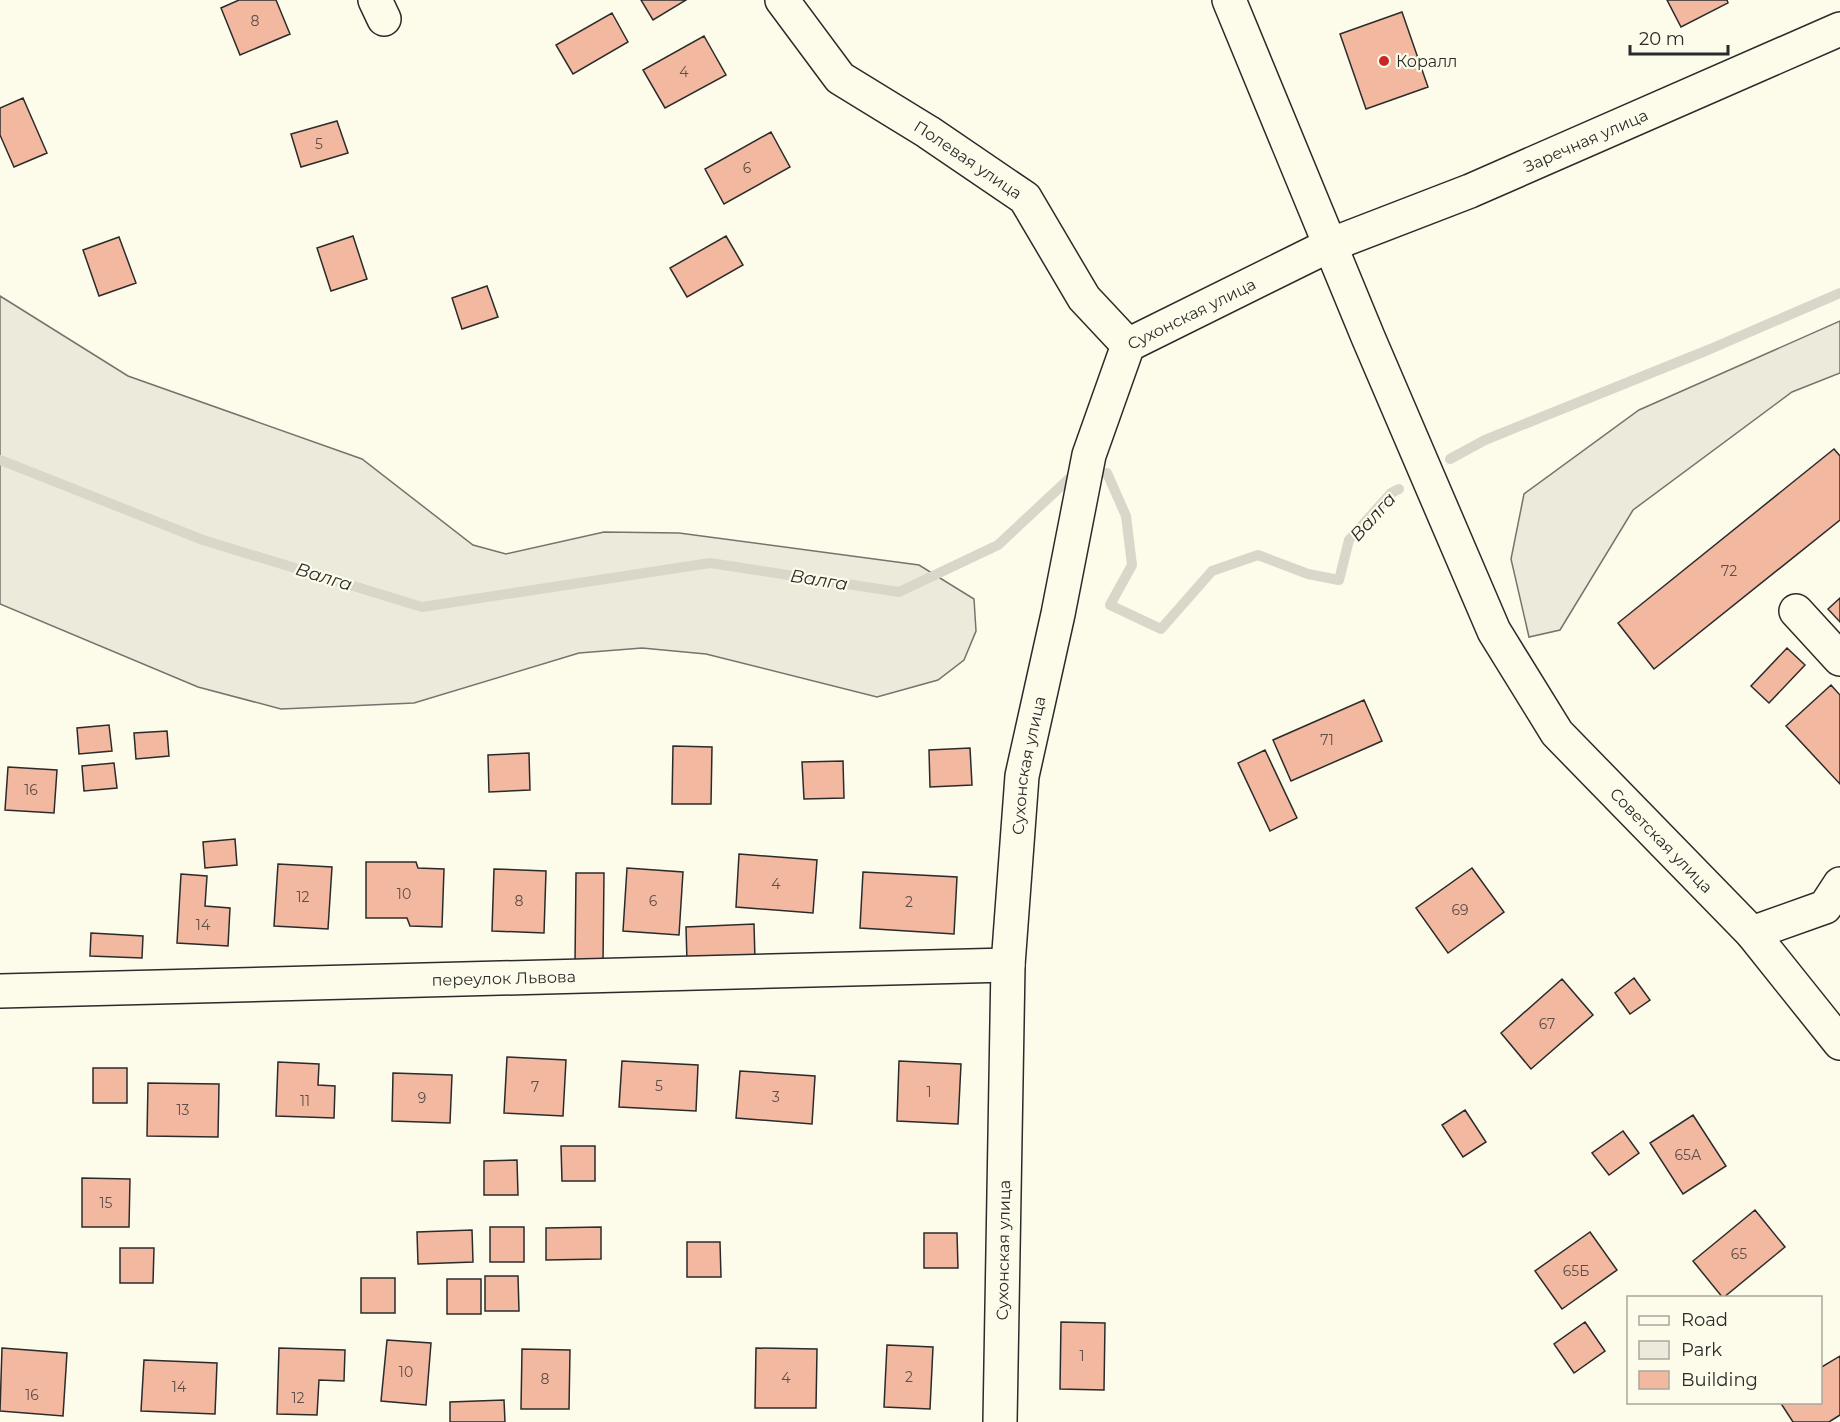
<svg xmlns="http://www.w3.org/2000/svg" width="1840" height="1422" font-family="Montserrat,sans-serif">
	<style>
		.green { fill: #ecebdb; stroke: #74746e; stroke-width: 1.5 }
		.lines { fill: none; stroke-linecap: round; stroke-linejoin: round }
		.stream { stroke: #d8d7c9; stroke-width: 10 }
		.building { fill: #f2b8a0; stroke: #2b2b2b; stroke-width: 1.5 }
		.minor-casing { stroke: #2b2b2b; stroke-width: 36 }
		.minor { stroke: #fdfbea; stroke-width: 33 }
		.poi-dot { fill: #c62828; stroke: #fdfbea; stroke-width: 2 }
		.labels { text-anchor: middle; stroke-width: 4.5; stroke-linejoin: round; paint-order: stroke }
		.number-label { font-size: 14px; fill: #5d4e48 }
		.poi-label { font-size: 16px; fill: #2b2b2b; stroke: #fdfbea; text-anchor: start }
		.street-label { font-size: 16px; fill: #2b2b2b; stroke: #fdfbea }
		.water-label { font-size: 18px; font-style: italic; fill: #2b2b2b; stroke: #fdfbea }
	</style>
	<rect width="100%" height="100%" fill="#fdfbea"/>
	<path class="green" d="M0,296L128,376L362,459L473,545L506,554L604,532L679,533L919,565L974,599L976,631L964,660L938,680L877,697L706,654L642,648L579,653L414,703L281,709L198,687L0,604Z
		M1840,321V373L1792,392L1633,510L1560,630L1529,637L1511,559L1524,494L1639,410Z"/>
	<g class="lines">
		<path class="stream" d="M1450,459L1485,440L1708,350L1840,293
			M0,460L203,540L422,607L710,563L899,592L998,545L1073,475L1107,473L1126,516L1132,565L1110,605L1161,629L1212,571L1258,555L1308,574L1339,580L1349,540L1391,493L1399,489"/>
	</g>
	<path class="building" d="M239,0H276L290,34L240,55L221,8Z
		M641,0H686L653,20Z
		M1667,0H1727L1728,3L1681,27Z
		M1402,12L1428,87L1366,109L1340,34Z
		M612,13L628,42L573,74L556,45Z
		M704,36L726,75L665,108L643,70Z
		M23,98L47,153L14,167L0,135V108Z
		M337,121L348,153L301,167L291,134Z
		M771,132L790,167L724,204L705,169Z
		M353,236L367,279L331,291L317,248Z
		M726,236L743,265L687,297L670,268Z
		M119,237L136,283L99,296L83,250Z
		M487,286L498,317L462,329L452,298Z
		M1834,449L1840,456V520L1654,669L1618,623Z
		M1840,598V622L1828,609Z
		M1787,648L1805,665L1769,703L1751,686Z
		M1831,685L1840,695V784L1786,726Z
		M1364,700L1382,741L1291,781L1273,740Z
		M109,725L112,751L79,754L77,728Z
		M167,731L169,756L136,759L134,733Z
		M673,746L712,747L711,804H672Z
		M970,748L972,785L930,787L929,750Z
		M1265,750L1297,818L1270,831L1238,763Z
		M529,753L530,790L489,792L488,755Z
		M843,761L844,798L804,799L802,762Z
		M114,763L117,788L84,791L82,766Z
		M8,767L57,770L54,813L5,810Z
		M235,839L237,865L205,868L203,842Z
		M739,854L817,860L813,913L736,907Z
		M366,862H416L418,868L444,869L442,927L410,926L407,918H366Z
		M278,864L332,867L328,929L274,926Z
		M627,868L683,872L679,935L623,931Z
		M1472,868L1504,912L1448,953L1416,908Z
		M494,869L546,871L544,933L492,931Z
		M863,872L957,877L954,934L860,928Z
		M576,873H604L603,963H575Z
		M181,874L207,876L205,906L230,908L228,946L177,943Z
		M754,924L755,960L687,962L686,927Z
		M91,933L143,936L142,958L90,956Z
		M1634,978L1650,1000L1630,1014L1615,993Z
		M1562,979L1593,1015L1531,1069L1501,1033Z
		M507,1057L566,1060L563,1116L504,1113Z
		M622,1061L698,1065L696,1111L619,1107Z
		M899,1061L961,1064L958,1124L897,1121Z
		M278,1062L319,1064L318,1085L335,1086L334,1118L276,1116Z
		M93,1068H127V1103H93Z
		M740,1071L815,1076L812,1124L736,1118Z
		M393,1073L452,1075L450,1123L392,1121Z
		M148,1083L219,1084L218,1137L147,1136Z
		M1465,1110L1486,1142L1463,1157L1442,1125Z
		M1693,1115L1726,1166L1683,1194L1650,1143Z
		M1623,1131L1639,1153L1609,1175L1592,1153Z
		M561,1146H595V1181H562Z
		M517,1160L518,1195H484V1161Z
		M82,1178L130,1179L129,1227H82Z
		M1755,1210L1785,1247L1723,1298L1693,1261Z
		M490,1227H524V1262H490Z
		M601,1227V1259L546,1260V1228Z
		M472,1230L473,1262L418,1264L417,1232Z
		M1590,1232L1617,1270L1562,1309L1535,1271Z
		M924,1233H957L958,1268H924Z
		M687,1242H720L721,1277H687Z
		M120,1248H154L153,1283H120Z
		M485,1276H518L519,1311H485Z
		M361,1278H395V1313H361Z
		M447,1279H481V1314H447Z
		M1061,1322L1105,1323L1104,1390L1060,1389Z
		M1585,1322L1605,1351L1574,1373L1554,1344Z
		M387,1340L431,1343L426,1405L381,1401Z
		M887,1345L933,1347L930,1409L884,1407Z
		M2,1348L67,1353L63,1416L0,1411Z
		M279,1348L345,1350L344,1381L319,1380L317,1415L277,1414Z
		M756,1348L817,1349L816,1408H755Z
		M522,1349L570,1350L569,1409H521Z
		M1840,1356V1415L1829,1422H1793L1780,1402H1820V1368Z
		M144,1360L217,1363L215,1414L141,1411Z
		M504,1400L505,1422H450V1402Z"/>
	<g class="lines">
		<defs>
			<g id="minor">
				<path d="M375,0L384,19"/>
				<path id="s1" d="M782,0L840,78L928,132L1025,198L1084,298L1128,345"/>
				<path id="s2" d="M1229,0L1368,337L1494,631L1557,733L1752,933L1840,1043"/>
				<path d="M1796,611L1840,659"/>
				<path d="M1752,933L1825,907L1840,884"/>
				<path id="s3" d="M0,991L1008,965"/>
				<path id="s4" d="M1000,1422L1008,965L1022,776L1058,614L1089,455L1128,345L1330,245L1470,191L1840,29"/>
			</g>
		</defs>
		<use href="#minor" class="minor-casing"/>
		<use href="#minor" class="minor"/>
	</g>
	<circle class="poi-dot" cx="1384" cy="61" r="6"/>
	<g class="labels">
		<g class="number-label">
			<text x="255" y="26">8</text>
			<text x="684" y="77">4</text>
			<text x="319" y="149">5</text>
			<text x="747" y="173">6</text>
			<text x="1729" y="576">72</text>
			<text x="1327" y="745">71</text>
			<text x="31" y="795">16</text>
			<text x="776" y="889">4</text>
			<text x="404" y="899">10</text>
			<text x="303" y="902">12</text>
			<text x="519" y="906">8</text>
			<text x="653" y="906">6</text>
			<text x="909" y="907">2</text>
			<text x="1460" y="915">69</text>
			<text x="203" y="930">14</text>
			<text x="1547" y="1029">67</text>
			<text x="659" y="1091">5</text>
			<text x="535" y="1092">7</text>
			<text x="929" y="1097">1</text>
			<text x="776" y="1102">3</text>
			<text x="422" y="1103">9</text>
			<text x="305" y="1106">11</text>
			<text x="183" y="1115">13</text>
			<text x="1688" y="1160">65А</text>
			<text x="106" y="1208">15</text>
			<text x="1739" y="1259">65</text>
			<text x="1576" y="1276">65Б</text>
			<text x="1082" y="1361">1</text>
			<text x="406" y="1377">10</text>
			<text x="909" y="1382">2</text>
			<text x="786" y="1383">4</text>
			<text x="545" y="1384">8</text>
			<text x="179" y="1392">14</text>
			<text x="32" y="1400">16</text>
			<text x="298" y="1403">12</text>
		</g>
		<g class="poi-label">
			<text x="1396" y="67">Коралл</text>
		</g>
		<g class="street-label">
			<text dy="6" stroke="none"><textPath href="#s4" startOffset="1593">Заречная улица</textPath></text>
			<text dy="6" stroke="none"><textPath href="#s1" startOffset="249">Полевая улица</textPath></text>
			<text dy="6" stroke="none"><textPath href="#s4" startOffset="1162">Сухонская улица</textPath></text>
			<text dy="6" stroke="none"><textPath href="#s4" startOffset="658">Сухонская улица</textPath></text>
			<text dy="6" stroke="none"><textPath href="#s2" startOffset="954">Советская улица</textPath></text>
			<text dy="6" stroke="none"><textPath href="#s3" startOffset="504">переулок Львова</textPath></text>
			<text dy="6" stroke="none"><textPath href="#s4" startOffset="172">Сухонская улица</textPath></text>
		</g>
		<g class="water-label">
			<text transform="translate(1373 517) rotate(-48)" y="6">Валга</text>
			<text transform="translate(324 577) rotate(17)" y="6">Валга</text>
			<text transform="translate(819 580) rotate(9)" y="6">Валга</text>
		</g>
	</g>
	<rect x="1627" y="1296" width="195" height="108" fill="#fdfbea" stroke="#a9a89e" stroke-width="1.5"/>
	<rect x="1639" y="1316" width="30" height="9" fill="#fdfbea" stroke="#a9a89e" stroke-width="1.5"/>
	<text x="1681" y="1326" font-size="18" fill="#2b2b2b">Road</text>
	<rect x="1639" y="1341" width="30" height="18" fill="#ecebdb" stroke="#a9a89e" stroke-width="1.5"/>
	<text x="1681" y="1356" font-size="18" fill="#2b2b2b">Park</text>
	<rect x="1639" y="1371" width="30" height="18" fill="#f2b8a0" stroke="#a9a89e" stroke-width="1.5"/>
	<text x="1681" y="1386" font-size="18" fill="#2b2b2b">Building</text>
	<path d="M1630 45v9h98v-9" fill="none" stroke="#2b2b2b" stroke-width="3"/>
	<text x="1639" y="45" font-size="18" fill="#2b2b2b" stroke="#fdfbea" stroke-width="4.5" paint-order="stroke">20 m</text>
</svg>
